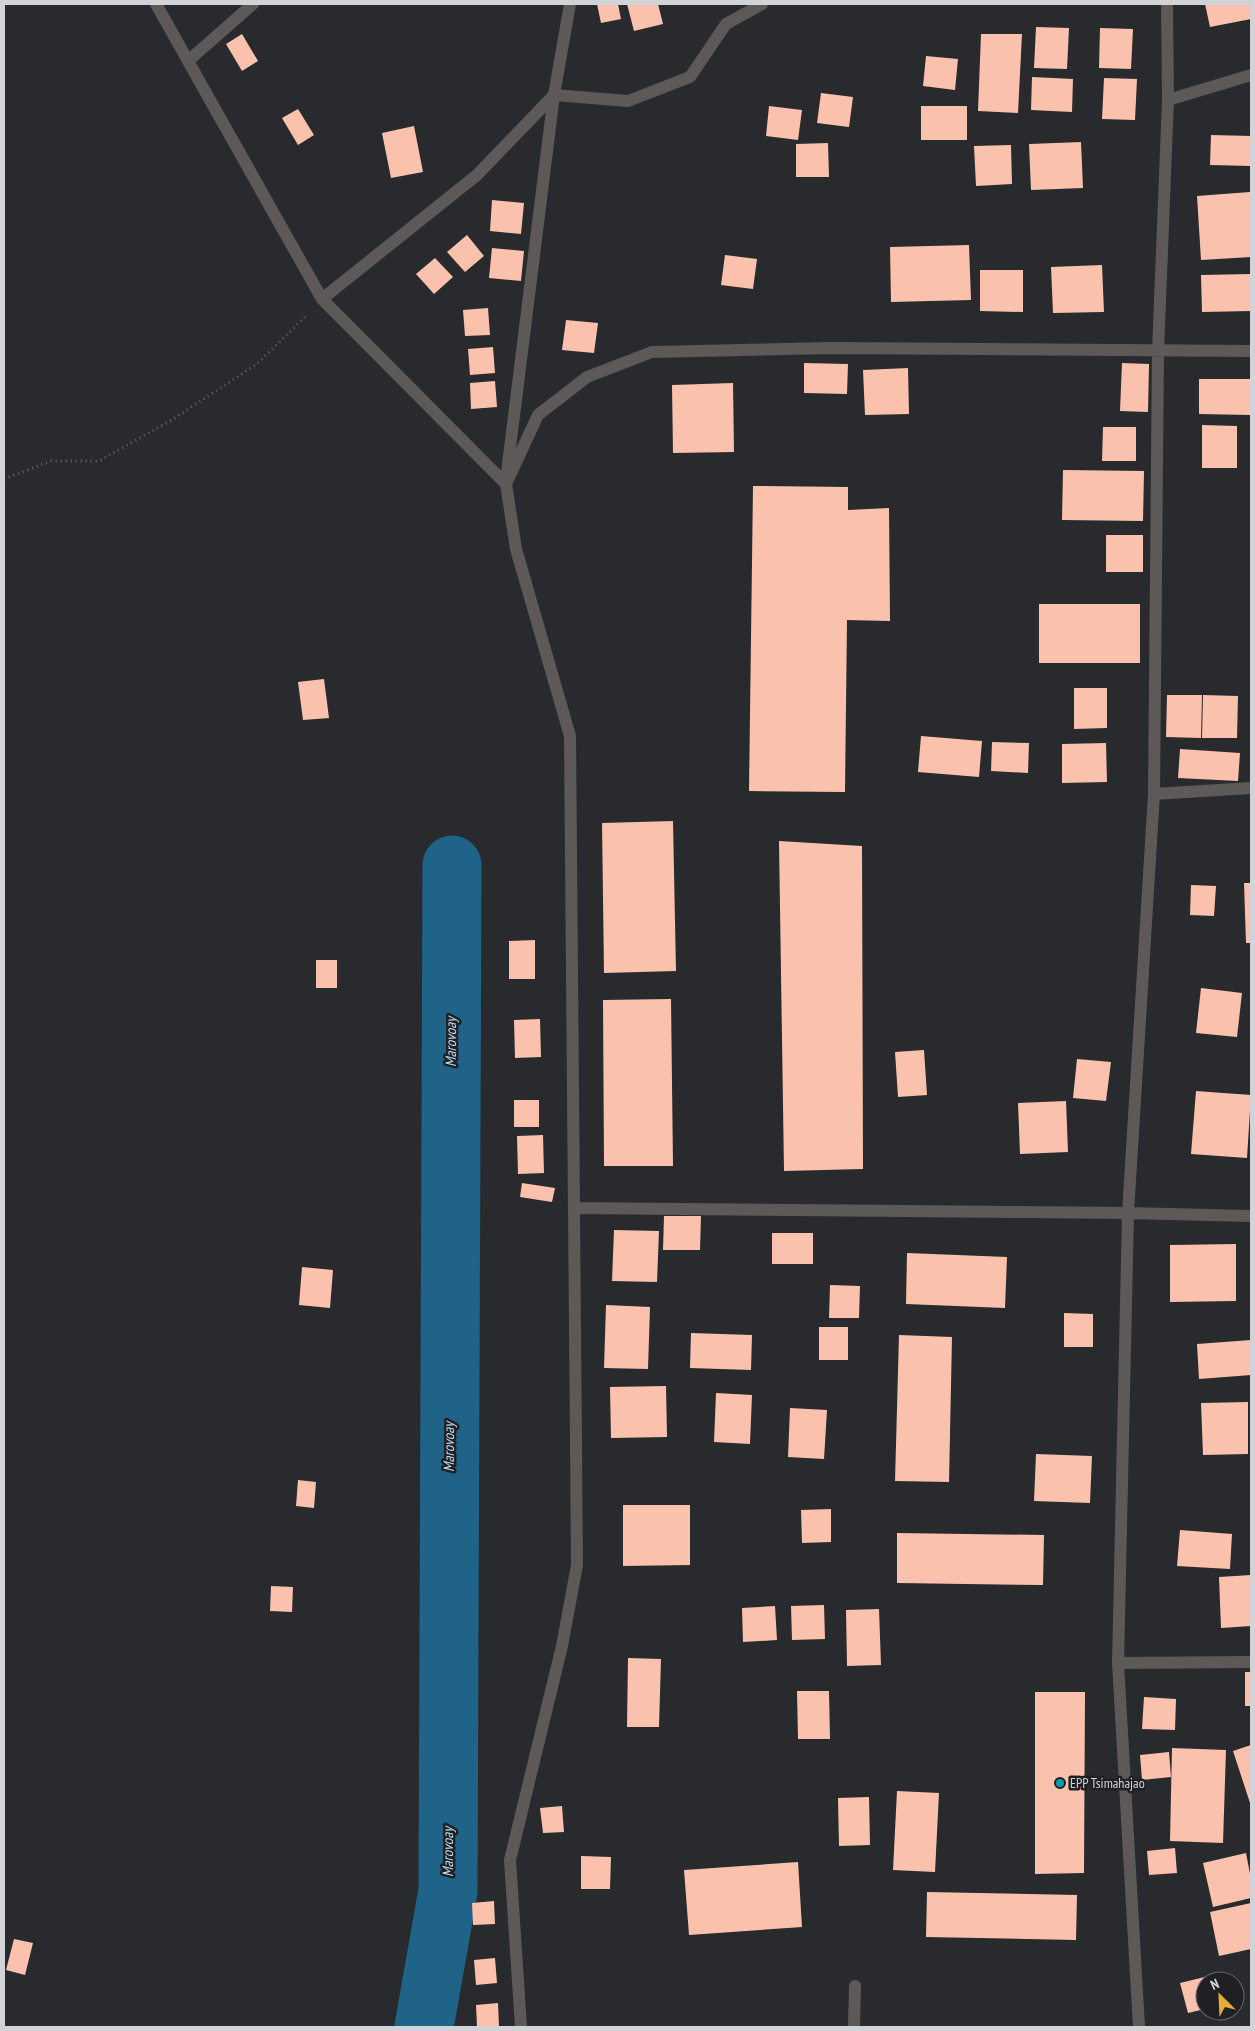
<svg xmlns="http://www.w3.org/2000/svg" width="1255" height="2031" font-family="'PT Sans Narrow',sans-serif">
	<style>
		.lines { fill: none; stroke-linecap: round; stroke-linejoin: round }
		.river { stroke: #206388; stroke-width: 59 }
		.building { fill: #fac2ad }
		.path { stroke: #66676b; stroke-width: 3; stroke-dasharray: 1 4; stroke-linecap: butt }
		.minor { stroke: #5c5958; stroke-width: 12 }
		.culture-dot { fill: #0f9aa8; stroke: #202024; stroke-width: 2 }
		.labels { text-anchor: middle; stroke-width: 5; stroke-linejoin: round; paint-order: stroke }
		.poi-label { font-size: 14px; fill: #d2d3d6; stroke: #202024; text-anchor: start }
		.water-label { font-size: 15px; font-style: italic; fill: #bbddf3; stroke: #202024 }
	</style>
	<rect width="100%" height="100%" fill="#292a2e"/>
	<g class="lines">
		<path class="river" d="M424,2027L448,1891L452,865"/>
	</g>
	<path class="building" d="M597,4H618L621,19L601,23Z
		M627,4H658L663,24L634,31Z
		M1205,4H1251V19L1210,27Z
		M1036,27L1069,28L1067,69L1034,68Z
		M1100,28L1133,29L1131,69L1099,68Z
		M242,34L258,61L242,71L226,44Z
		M981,34H1022L1018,113L978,111Z
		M926,56L958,59L955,90L923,86Z
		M1032,77L1073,79L1072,112L1031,110Z
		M1104,78L1137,79L1135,120L1102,119Z
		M821,93L853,97L849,127L817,123Z
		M769,106L802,110L798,140L766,136Z
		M921,106H967V140H921Z
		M298,109L314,135L298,145L282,118Z
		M414,126L423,172L391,178L382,133Z
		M1211,135L1251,136V166L1210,165Z
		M1081,142L1083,188L1031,190L1029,144Z
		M828,143L829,177H796V144Z
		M1011,145L1012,184L976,186L974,146Z
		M1250,192L1251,257L1201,260L1197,196Z
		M492,200L524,203L521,234L490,231Z
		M467,235L484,256L465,272L447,252Z
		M969,245L971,300L891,302L890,247Z
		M492,248L524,251L521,281L489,278Z
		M725,255L757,259L753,289L721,285Z
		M435,258L453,277L434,294L416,274Z
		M1102,265L1104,312L1053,313L1051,267Z
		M980,270H1023V312L980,311Z
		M1251,274V311L1202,312L1201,275Z
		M488,308L490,335L465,336L463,310Z
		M566,320L598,323L594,353L562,350Z
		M493,347L495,373L470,375L468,349Z
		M804,363L848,364L847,394L804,393Z
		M1122,363L1149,364L1148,412L1120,411Z
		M908,368L909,414L865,415L863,370Z
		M1199,379H1251V415L1199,414Z
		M495,381L497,407L471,409L470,383Z
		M733,383L734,452L673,453L672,385Z
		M1202,425L1237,426V468H1202Z
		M1103,427H1136V461H1102Z
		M1063,470L1144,471L1143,521L1062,520Z
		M753,486L848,487V510L889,508L890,621L847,620L845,792L749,791Z
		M1106,535H1143V572H1106Z
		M1039,604H1140V663H1039Z
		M324,679L329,718L303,720L298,682Z
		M1074,688H1107V728L1074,729Z
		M1167,695H1202L1201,738L1166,737Z
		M1203,695L1238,696L1237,738H1202Z
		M921,736L982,741L979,777L918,772Z
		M992,742L1029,743L1028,773L991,771Z
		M1106,743L1107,782L1062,783V744Z
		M1180,749L1240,753L1238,781L1178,778Z
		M673,821L676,971L604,973L602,823Z
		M779,841L862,846L863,1169L784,1171Z
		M1244,883H1251V943H1246Z
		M1191,885L1216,886L1214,916L1190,915Z
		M535,940V979H509V941Z
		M316,960H337V988H316Z
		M1201,988L1242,993L1237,1037L1196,1033Z
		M671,999L673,1166H604L603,1000Z
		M540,1019L541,1057L515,1058L514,1020Z
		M924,1050L927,1095L898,1097L895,1052Z
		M1077,1059L1111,1062L1106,1101L1073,1098Z
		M1196,1091L1251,1095L1247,1158L1191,1154Z
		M514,1100H539V1127H514Z
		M1066,1101L1068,1152L1020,1154L1018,1103Z
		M543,1135L544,1173L518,1174L517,1136Z
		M522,1183L555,1188L552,1202L520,1197Z
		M664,1216H701L700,1250H663Z
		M614,1230L659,1231L657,1282L612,1281Z
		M772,1233H813V1264H772Z
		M1236,1244V1301L1170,1302V1245Z
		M907,1253L1007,1257L1005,1308L906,1304Z
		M302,1267L333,1270L330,1308L299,1305Z
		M830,1285L860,1286L859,1318H829Z
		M606,1305L650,1307L648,1369L604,1368Z
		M1064,1313L1093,1314V1347H1064Z
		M819,1327H848V1360H819Z
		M691,1333L752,1335L751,1370L690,1368Z
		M899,1335L952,1337L949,1482L895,1481Z
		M1251,1340V1375L1199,1379L1197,1344Z
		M666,1386L667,1437L611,1438L610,1387Z
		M716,1393L752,1395L750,1444L714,1442Z
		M1248,1402V1454L1203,1455L1201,1403Z
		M790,1408L827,1410L824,1459L788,1457Z
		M1036,1454L1092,1456L1090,1503L1034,1501Z
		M298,1480L316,1482L314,1508L296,1506Z
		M623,1505H690V1565L623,1566Z
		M831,1509V1542L802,1543L801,1510Z
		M1180,1530L1232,1534L1230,1569L1177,1566Z
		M897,1533L1044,1535L1043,1585L897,1583Z
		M1251,1575V1626L1221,1628L1219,1577Z
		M271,1586L293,1587L292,1612L270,1611Z
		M824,1605L825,1639L792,1640L791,1606Z
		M775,1606L777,1640L743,1642L742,1608Z
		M879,1609L881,1665L847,1666L846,1610Z
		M628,1658L661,1659L659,1727H627Z
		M1245,1672H1251V1706H1245Z
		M797,1691H829L830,1739H798Z
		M1035,1692H1085L1084,1873L1035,1874Z
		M1144,1697L1176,1699L1175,1730L1142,1729Z
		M1251,1745V1806L1233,1751Z
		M1172,1748L1226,1750L1223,1843L1170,1841Z
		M1169,1752L1171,1777L1142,1780L1140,1755Z
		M897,1791L939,1793L935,1872L893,1870Z
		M869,1797L870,1845L839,1846L838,1798Z
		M562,1806L564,1832L543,1833L540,1808Z
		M1175,1848L1177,1873L1149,1875L1147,1851Z
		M1246,1853L1251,1879V1898L1213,1907L1203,1863Z
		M581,1856L611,1857L610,1889H581Z
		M798,1862L802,1927L689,1935L684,1870Z
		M927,1892L1077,1895L1076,1940L926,1937Z
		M494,1901L495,1924L473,1925L472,1903Z
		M1251,1903V1949L1219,1956L1210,1912Z
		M14,1939L33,1943L25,1975L6,1970Z
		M495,1958L497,1983L476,1985L474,1960Z
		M1213,1975L1214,1981H1205V2009L1188,2013L1180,1983Z
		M498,2003L499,2026L477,2027L476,2005Z"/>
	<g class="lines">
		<path class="path" d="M4,479L51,461H99L170,421L257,364L307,315"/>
		<path class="minor" d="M156,4L322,299
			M188,61L253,4
			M1168,100L1251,75
			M507,472L554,95L628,101L690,77L726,24L762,4
			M506,484L322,299L477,175L554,95L570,4
			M1154,794L1251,788
			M574,1208L1128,1213L1251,1216
			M1118,1663L1251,1662
			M521,2027L510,1860L562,1646L577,1565L570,736L516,549L506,484L538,415L587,377L652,352L832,348L1251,351
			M854,2027L855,1986
			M1139,2027L1118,1663L1128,1213L1154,794L1158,351L1168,100L1167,4"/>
	</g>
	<circle class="culture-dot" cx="1060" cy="1783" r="5"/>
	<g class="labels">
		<g class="poi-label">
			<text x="1070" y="1788">EPP Tsimahajao</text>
		</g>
		<g class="water-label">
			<text transform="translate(451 1042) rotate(-90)" y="5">Marovoay</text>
			<text transform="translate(449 1447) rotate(-90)" y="5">Marovoay</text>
			<text transform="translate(448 1852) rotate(-90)" y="5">Marovoay</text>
		</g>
	</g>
	<rect width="1255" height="2031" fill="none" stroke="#d2d3d6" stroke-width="10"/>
	<g transform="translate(1220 1996) rotate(336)"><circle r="24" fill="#202024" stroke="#67686b"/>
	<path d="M0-4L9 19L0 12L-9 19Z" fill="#e7ac36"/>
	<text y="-8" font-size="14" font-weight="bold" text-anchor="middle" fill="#d2d3d6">N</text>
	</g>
</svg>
